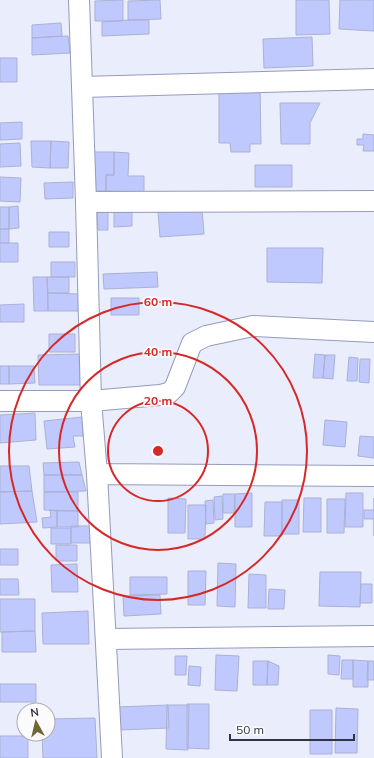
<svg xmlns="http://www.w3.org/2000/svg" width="374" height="758" font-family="Mulish,sans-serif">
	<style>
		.building { fill: #c0c9fd; stroke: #abb1d3 }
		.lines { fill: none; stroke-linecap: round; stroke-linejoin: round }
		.street-casing { stroke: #959bbc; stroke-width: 22 }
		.street { stroke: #fff; stroke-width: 20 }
		.ring { fill: none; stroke: #d62828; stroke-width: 2 }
		.centre { fill: #d62828; stroke: #fbfbfb; stroke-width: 2 }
		.ring-label { font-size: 12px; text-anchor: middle; font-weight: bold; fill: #d62828; stroke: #fbfbfb; stroke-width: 3.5; stroke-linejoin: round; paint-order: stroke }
	</style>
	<rect width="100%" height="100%" fill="#eaedfb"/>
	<path class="building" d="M123,0V21H95V1Z
		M160,0L161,19L128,20V1Z
		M296,0H329L330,34L296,35Z
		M340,0H374V31L339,29Z
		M128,20H149V34L102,36V22Z
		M61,23L62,36L32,38V25Z
		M68,36L70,53L32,55V38Z
		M312,37L313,66L264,68L263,39Z
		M0,58H17V82H0Z
		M260,87L261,144H250V152H231L230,143H219V88Z
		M280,103H320L310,123V144H281Z
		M22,122V139L0,140V123Z
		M363,134L374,135V151H363L364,145H357V139H363Z
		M31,141H51L50,168L32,167Z
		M51,141L69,142L68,168H50Z
		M20,143L21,166L0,167V144Z
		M94,152H114V175H106V191H95Z
		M114,152L129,153L128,176H144V192L106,191V175H114Z
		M255,165H292V187H255Z
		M0,177L21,178L20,202L0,201Z
		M73,182V198L45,199L44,183Z
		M18,206L19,228L9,229V207Z
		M0,207H9V229H0Z
		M202,209L204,234L160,237L158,212Z
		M97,210H108V230H98Z
		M114,211H132V226L114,227Z
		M0,229H9V243H0Z
		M49,232H69V247H49Z
		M0,243H18V262H0Z
		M267,248H323L322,283L267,282Z
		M51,262H75V277H51Z
		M157,272L158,287L104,289L103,274Z
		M33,277H47L48,311H34Z
		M47,277H69V293H48Z
		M48,293L79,294L78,311H48Z
		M111,298H139V315H111Z
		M24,304V322H0V305Z
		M49,334H75V352H49Z
		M79,354L80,385H39L38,355Z
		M315,354L325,355L323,378H313Z
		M325,355H335L333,379L323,378Z
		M349,357L358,358L357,381H347Z
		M360,359H370L369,383L359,382Z
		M0,366H9V384H0Z
		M9,366H34L35,383L9,384Z
		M35,413L36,440L0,443V415Z
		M82,417L83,436H73L75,447L47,449L44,421Z
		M325,420L347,422L345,447L323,445Z
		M360,436L374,437V458L358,456Z
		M79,462L82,475H44L43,463Z
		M0,466H29L32,491L0,492Z
		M44,475H82L86,491L44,492Z
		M32,491L37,522L0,524V492Z
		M44,492H78V511L44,510Z
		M252,493V527H235V494Z
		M346,493H363V527H345Z
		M223,494H235L234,513H223Z
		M222,496L223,519L215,520L214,497Z
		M168,498L186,499L185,533H168Z
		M304,498H321V532H303Z
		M374,498V536V519H364V510H374Z
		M327,499H345L344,533H327Z
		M213,500L214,523L206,524L205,501Z
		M282,500H299V534H282Z
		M265,502H282V536H264Z
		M188,505H206L205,539H188Z
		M50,510L57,511V527L43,528L42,518L51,517Z
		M57,511H78V527H57Z
		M71,526H92V543H71Z
		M51,528H71V544H51Z
		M56,545H77V561H56Z
		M0,549H18V565H0Z
		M218,563L236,564L235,607L217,606Z
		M77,564L78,592H52L51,565Z
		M188,571H206L205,605H188Z
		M320,572H361L360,607L319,606Z
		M249,574L266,575V608H248Z
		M130,577H167V594L130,595Z
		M0,579H18L19,595H0Z
		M361,584H372V603H360Z
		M269,589L285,590L284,609H268Z
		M160,595L161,614L124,616L123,596Z
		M0,599H35V631L0,632Z
		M88,611L89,644H43L42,613Z
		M35,631L36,652H2V632Z
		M216,655L239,656L237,691L215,690Z
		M328,655L340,656L339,675L328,674Z
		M175,656H187L186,675H175Z
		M342,660H353V679H341Z
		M353,660L368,661V687H353Z
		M253,661H268L267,685H253Z
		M268,661L279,666L278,685H267Z
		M368,661H374V680H367Z
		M189,666L201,667L200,686L188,685Z
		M0,684H36V702H0Z
		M187,704H209V749L187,748Z
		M167,705H189L188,750L166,749Z
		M168,705L169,728L119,730L118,707Z
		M336,708L358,709L357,753H335Z
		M310,710H332V754H310Z
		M95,718L97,758H43L42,734H48V719Z
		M0,736H28V758H0Z"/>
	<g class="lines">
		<defs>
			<path id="street" d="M79,0L86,202L91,401L97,474L112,758
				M82,87L374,79
				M86,202L374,201
				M0,401H91L160,395L169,393L175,387L192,343L206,336L253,326L374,332
				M97,474L374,476
				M106,639L374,636"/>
		</defs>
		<use href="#street" class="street-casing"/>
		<use href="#street" class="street"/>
	</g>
	<g class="ring">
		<circle cx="158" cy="451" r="50"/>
		<circle cx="158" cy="451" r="99"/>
		<circle cx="158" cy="451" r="149"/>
	</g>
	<circle cx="158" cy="451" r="6" class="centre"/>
	<g class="ring-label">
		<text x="158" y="306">60 m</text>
		<text x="158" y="356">40 m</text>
		<text x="158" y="405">20 m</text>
	</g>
	<g transform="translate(36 722) rotate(352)"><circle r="19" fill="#fbfbfb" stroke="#aaabb0"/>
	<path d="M0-3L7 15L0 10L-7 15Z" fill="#706633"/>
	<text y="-6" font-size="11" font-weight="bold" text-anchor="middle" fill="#303340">N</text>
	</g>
	<path d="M230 734v6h124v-6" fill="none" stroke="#303340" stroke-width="2"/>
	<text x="236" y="734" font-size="12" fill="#303340" stroke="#fbfbfb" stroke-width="3" paint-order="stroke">50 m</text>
</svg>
